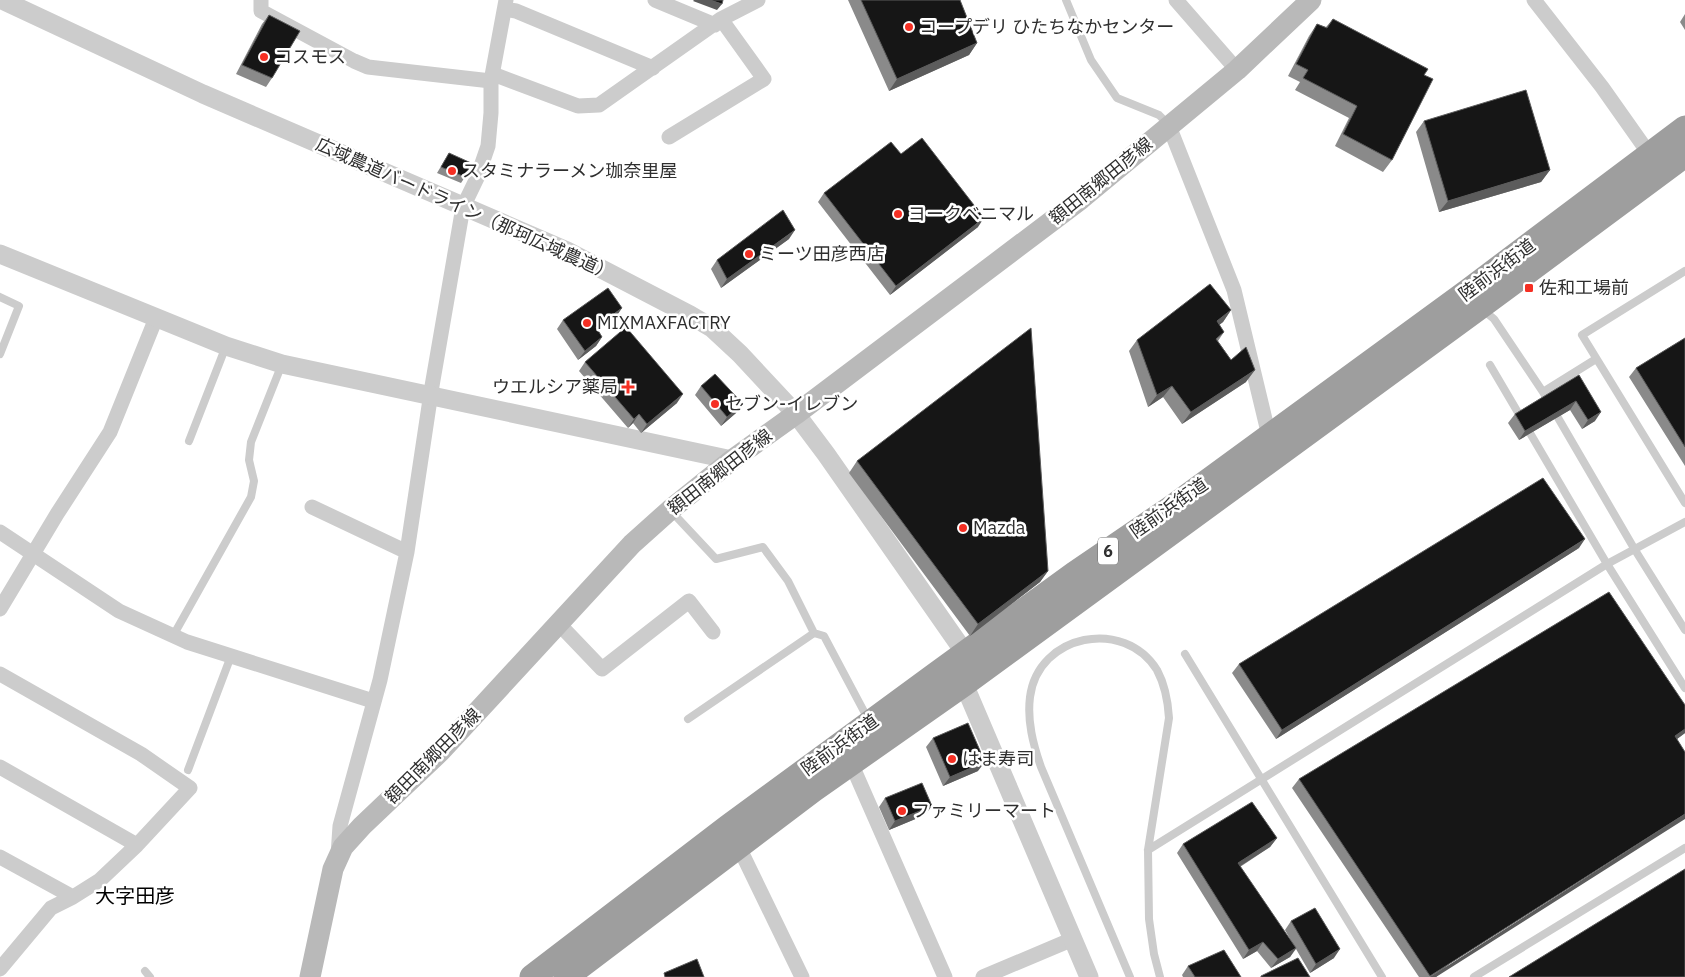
<svg xmlns="http://www.w3.org/2000/svg" width="1685" height="977" font-family="'IBM Plex Sans','Noto Sans JP',sans-serif">
	<style>
		.lines { fill: none; stroke-linecap: round; stroke-linejoin: round }
		.service { stroke: #ccc; stroke-width: 8 }
		.minor { stroke: #ccc; stroke-width: 15 }
		.tertiary { stroke: #ccc; stroke-width: 19 }
		.secondary { stroke: #b9b9b9; stroke-width: 21 }
		.trunk { stroke: #9e9e9e; stroke-width: 25 }
		.wall { fill: #8a8a8a }
		.shaded-wall { fill: #5c5c5c }
		.building { fill: #161616; stroke: #5c5c5c }
		.poi-dot { fill: #f52f23; stroke: #fff; stroke-width: 2 }
		.labels { text-anchor: middle; stroke-width: 5; stroke-linejoin: round; paint-order: stroke }
		.shield { fill: #fff; stroke: #6d6d6d; stroke-width: 1 }
		.shield-label { font-size: 16px; font-weight: bold; fill: #2f2f2f }
		.poi-label { font-size: 18px; fill: #2f2f2f; stroke: #fff; text-anchor: start }
		.street-label { font-size: 18px; fill: #2f2f2f; stroke: #fff }
		.quarter-label { font-size: 20px; fill: #000; stroke: #fff }
	</style>
	<rect width="100%" height="100%" fill="#fff"/>
	<g class="lines">
		<path class="service" d="M1066,0L1091,60L1117,98L1159,115L1168,124
			M1685,271L1582,335L1685,503
			M0,297L19,306L0,354
			M1482,309L1494,319L1543,392L1635,550L1685,630
			M1490,365L1607,564L1685,688
			M1543,392L1596,359
			M189,441L226,346
			M671,511L716,559L763,547L788,581L814,633
			M173,636L251,497L254,481L249,460L251,442L282,364
			M1185,654L1382,977
			M688,719L814,633L824,636L868,719
			M188,770L231,656
			M1148,850L1607,564L1685,522
			M145,971L150,977
			M1130,977L1041,767C1033,744 1027,721 1030,697C1038,634 1124,617 1157,670C1165,685 1168,701 1169,718L1148,850L1149,919L1154,954L1160,977
			M1474,977L1685,848"/>
		<path class="minor" d="M261,0V11L354,61L368,67L491,81
			M655,0L715,25
			M1176,0L1237,70
			M1534,0L1602,87L1650,155
			M505,9L516,11L653,68
			M493,74L578,106L599,105L721,19L758,0
			M1169,126L1234,290L1269,436
			M669,137L764,79L721,19
			M312,507L407,552
			M0,532L119,611L187,642L373,701
			M0,609L57,514L110,432L156,318
			M558,623L602,669L689,601L713,632
			M0,674L141,754L190,788L137,845L100,880L73,897
			M851,763L945,977
			M0,767L137,845
			M735,839L802,977
			M338,855L340,826L380,680L407,552L432,386L463,207L477,178L488,146L491,113V81L506,0
			M0,857L73,897L51,908L0,969
			M983,977L1073,939"/>
		<path class="tertiary" d="M2,0L203,94L567,251L690,315L712,328L740,354L796,414L826,454L965,653L964,684L1089,977
			M0,254L226,346L282,364L732,460"/>
		<path class="secondary" d="M310,977L333,869L343,847L362,826L441,751L632,544L670,510L732,460L796,414L1081,199L1237,70L1311,0"/>
		<path class="trunk" d="M532,977L728,827L935,675L1074,574L1171,508L1468,291L1685,128
			M566,977L813,790L964,684L1480,307L1685,155"/>
	</g>
	<path class="wall" d="M848,0H960L977,43L969,55L889,91Z
		M1685,14V30L1680,22Z
		M269,15L272,78L266,87L236,74L262,24Z
		M1333,19L1424,75L1392,160L1383,172L1335,146L1349,118L1295,90L1300,82L1288,76L1309,36L1317,24L1326,27Z
		M1424,121L1550,170L1541,182L1439,212L1416,132Z
		M449,153L465,177L461,183L437,173Z
		M901,154L978,227L890,295L818,202L824,193Z
		M789,239L721,288L711,269L717,260Z
		M1231,310L1223,322L1219,325L1224,332L1218,341L1246,382L1182,424L1163,397L1148,407L1129,351L1137,340Z
		M616,317L598,330L602,337L596,346L578,360L557,329L563,320Z
		M1685,338V466L1629,377L1636,368Z
		M585,362L677,403L641,433L633,423L628,428L579,371Z
		M1579,375L1595,421L1582,429L1570,410L1519,440L1508,423L1515,414Z
		M701,386L736,413L721,426L695,395Z
		M857,461L1048,571L1040,582L970,636L849,473Z
		M1579,548L1276,739L1232,673L1239,664Z
		M1685,705V733L1677,739L1436,977H1419L1292,788L1299,779Z
		M933,738L978,771L943,786L926,747Z
		M885,798L925,815L889,830L879,807Z
		M1277,838L1270,847L1240,867L1293,944L1285,930L1291,921L1334,958L1310,973L1296,949L1290,957L1271,968L1257,951L1243,959L1177,853L1183,844Z
		M1188,966L1241,977H1183L1182,975Z"/>
	<path class="shaded-wall" d="M694,0H710L722,4L717,10L693,1Z
		M977,43L969,55L889,91L897,79Z
		M1550,170L1541,182L1439,212L1448,201Z
		M984,218L978,227L890,295L896,286Z
		M795,230L789,239L721,288L727,279Z
		M622,308L616,317L589,336L596,327Z
		M1231,310L1223,322L1209,333L1217,321Z
		M602,337L596,346L578,360L585,351Z
		M1255,370L1246,382L1182,424L1191,412Z
		M1172,386L1163,397L1148,407L1157,395Z
		M683,394L677,403L641,433L647,424Z
		M1576,401L1570,410L1519,440L1525,431Z
		M743,404L736,413L721,426L727,417Z
		M1601,412L1595,421L1582,429L1588,420Z
		M639,414L633,423L628,428L634,419Z
		M1585,539L1579,548L1276,739L1282,730Z
		M1048,571L1040,582L970,636L978,624Z
		M1685,729V733L1669,745L1675,736Z
		M985,762L978,771L943,786L950,777Z
		M932,806L925,815L889,830L895,821Z
		M1685,814V819L1436,977H1430Z
		M1277,838L1270,847L1231,872L1238,863Z
		M1263,942L1257,951L1243,959L1249,950Z
		M1296,948L1290,957L1271,968L1278,959Z
		M1340,949L1334,958L1310,973L1316,964Z"/>
	<path class="building" d="M710,0H723L722,4Z
		M861,0H960L977,43L897,79Z
		M269,15L300,31L272,78L242,65Z
		M1333,19L1428,69L1424,75L1433,79L1392,160L1343,134L1357,106L1303,78L1308,70L1296,64L1317,24L1327,28Z
		M1526,90L1550,170L1448,201L1424,121Z
		M922,138L984,218L896,286L824,193L891,142L901,154Z
		M449,153L471,163L465,177L441,167Z
		M783,210L795,230L727,279L717,260Z
		M1210,284L1231,310L1217,321L1224,332L1216,339L1231,360L1246,347L1255,370L1191,412L1172,386L1157,395L1137,340Z
		M608,288L622,308L596,327L602,337L585,351L563,320Z
		M626,327L683,394L647,424L639,414L634,419L585,362Z
		M1031,328L1048,571L978,624L857,461Z
		M1685,338V447L1636,368Z
		M715,374L743,404L727,417L701,386Z
		M1579,375L1601,412L1588,420L1576,401L1525,431L1515,414Z
		M1543,478L1585,539L1282,730L1239,664Z
		M1609,592L1685,705V729L1675,736L1685,752V814L1430,976L1299,779Z
		M968,723L985,762L950,777L933,738Z
		M922,783L932,806L895,821L885,798Z
		M1252,802L1277,838L1238,863L1296,948L1278,959L1263,942L1249,950L1183,844Z
		M1685,869V977H1509Z
		M1315,908L1340,949L1316,964L1291,921Z
		M1224,950L1241,977H1195L1188,966Z
		M1298,958L1310,977H1261V976Z
		M697,959L704,977H665L664,973Z"/>
	<g class="poi-dot">
		<circle cx="909" cy="27" r="5"/>
		<circle cx="264" cy="57" r="5"/>
		<circle cx="452" cy="171" r="5"/>
		<circle cx="898" cy="214" r="5"/>
		<circle cx="749" cy="254" r="5"/>
		<rect x="1524" y="283" width="10" height="10" rx="2.5"/>
		<circle cx="587" cy="323" r="5"/>
		<path d="M625.5 379.5h5v5h5v5h-5v5h-5v-5h-5v-5h5z"/>
		<circle cx="715" cy="404" r="5"/>
		<circle cx="963" cy="528" r="5"/>
		<circle cx="952" cy="759" r="5"/>
		<circle cx="902" cy="811" r="5"/>
	</g>
	<g class="labels">
		<rect class="shield" x="1098" y="537.5" width="20" height="27" rx="4"/>
		<g class="shield-label">
			<text x="1108" y="557">6</text>
		</g>
		<g class="poi-label">
			<text x="919" y="33">コープデリ ひたちなかセンター</text>
			<text x="274" y="63">コスモス</text>
			<text x="462" y="177">スタミナラーメン珈奈里屋</text>
			<text x="908" y="220">ヨークベニマル</text>
			<text x="759" y="260">ミーツ田彦西店</text>
			<text x="1539" y="294">佐和工場前</text>
			<text x="597" y="329">MIXMAXFACTRY</text>
			<text x="618" y="393" text-anchor="end">ウエルシア薬局</text>
			<text x="725" y="410">セブン-イレブン</text>
			<text x="973" y="534">Mazda</text>
			<text x="962" y="765">はま寿司</text>
			<text x="912" y="817">ファミリーマート</text>
		</g>
		<g class="street-label">
			<text transform="translate(1101 181) rotate(-39)" y="6">額田南郷田彦線</text>
			<text transform="translate(465 209) rotate(24)" y="6">広域農道バードライン（那珂広域農道）</text>
			<text transform="translate(1497 270) rotate(-37)" y="6">陸前浜街道</text>
			<text transform="translate(720 472) rotate(-38)" y="6">額田南郷田彦線</text>
			<text transform="translate(1169 508) rotate(-35)" y="6">陸前浜街道</text>
			<text transform="translate(840 745) rotate(-36)" y="6">陸前浜街道</text>
			<text transform="translate(433 756) rotate(-45)" y="6">額田南郷田彦線</text>
		</g>
		<g class="quarter-label">
			<text x="135" y="903">大字田彦</text>
		</g>
	</g>
</svg>
